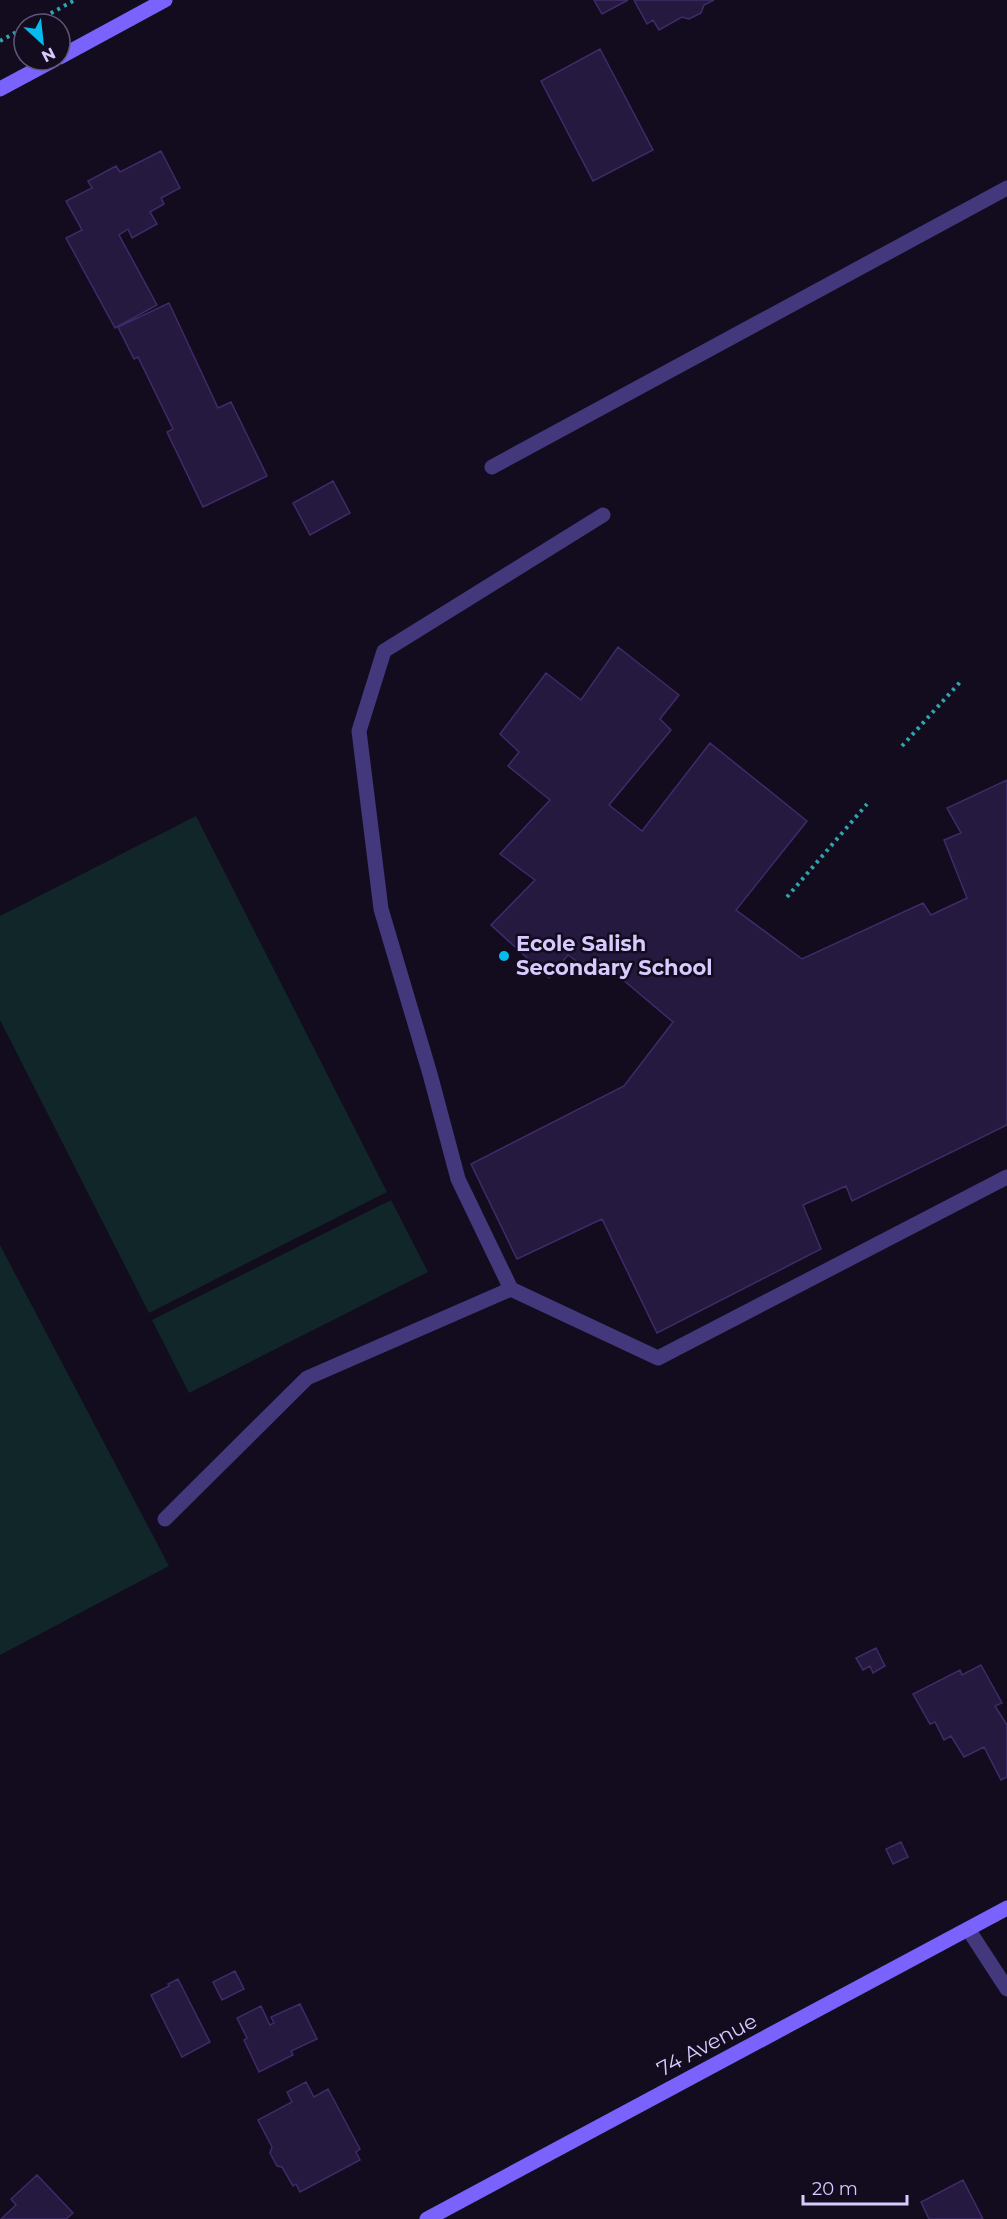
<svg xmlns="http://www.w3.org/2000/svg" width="1007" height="2219" font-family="Montserrat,sans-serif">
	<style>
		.green { fill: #102628 }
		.building { fill: #25193f; stroke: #3f2b6a; stroke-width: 1.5 }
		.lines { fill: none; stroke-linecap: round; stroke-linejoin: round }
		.path { stroke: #2fa6ad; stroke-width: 4; stroke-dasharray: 3 4.5; stroke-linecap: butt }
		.lane { stroke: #43387c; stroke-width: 15 }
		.street { stroke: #43387c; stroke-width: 15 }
		.secondary { stroke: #7963fc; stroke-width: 15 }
		.poi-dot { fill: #04bcf0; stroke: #120c1e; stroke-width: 2 }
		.labels { text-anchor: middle; stroke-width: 5; stroke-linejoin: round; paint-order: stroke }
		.poi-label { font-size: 21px; font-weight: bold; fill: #d6cafe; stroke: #120c1e; text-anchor: start }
		.street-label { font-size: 21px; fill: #d6cafe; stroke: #120c1e }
	</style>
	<rect width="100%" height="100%" fill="#120c1e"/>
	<path class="green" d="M196,816L387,1192L149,1313L0,1020V916Z
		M391,1200L428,1272L189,1393L152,1320Z
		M0,1245L169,1566L0,1655Z"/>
	<path class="building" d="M594,0H628L602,14Z
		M634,0H714L704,5L701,13L689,19L682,17L659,30L653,20L647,24Z
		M600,49L653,150L593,181L541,81Z
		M161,151L180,188L161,198L164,204L150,212L157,224L132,238L128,229L119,235L157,305L115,328L66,238L82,230L66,201L92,188L88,181L116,166L120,172Z
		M169,303L218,408L231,402L267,476L203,507L167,432L173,429L138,357L134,359L118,327Z
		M333,481L350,513L310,535L293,503Z
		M618,647L679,695L660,719L671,730L609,805L642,831L710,743L807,821L736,910L802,959L923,903L931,915L967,898L944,840L961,833L947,808L1007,780V1125L852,1201L846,1186L803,1205L821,1249L657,1333L602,1219L517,1259L471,1164L624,1086L673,1022L596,957L586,968L568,955L549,978L491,925L535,880L500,854L550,800L508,766L519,752L500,734L546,673L581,700Z
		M876,1648L885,1666L873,1673L870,1666L863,1670L856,1658Z
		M981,1665L1002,1703L995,1706L1007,1725V1777L1001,1780L984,1747L964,1757L951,1736L944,1740L935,1722L930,1724L913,1694L960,1670L962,1675Z
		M901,1842L908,1857L893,1864L886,1849Z
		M235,1971L244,1989L222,2000L213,1982Z
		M178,1979L210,2042L182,2057L151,1995L169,1986L168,1984Z
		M300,2004L317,2039L291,2051L293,2055L259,2072L244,2040L247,2038L237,2018L261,2006L270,2025L274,2023L271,2017Z
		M306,2082L314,2097L328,2089L360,2149L356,2152L360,2160L300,2192L296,2184L293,2186L282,2167L277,2166L270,2153L272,2147L258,2120L292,2102L287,2092Z
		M37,2175L73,2213L66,2219H1L16,2205L11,2199Z
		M963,2180L983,2219H929L921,2202Z"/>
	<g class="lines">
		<path class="path" d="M31,24L75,0
			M0,41L24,28
			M902,746L962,680
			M787,897L867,804"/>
		<path class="lane" d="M492,467L1007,188
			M603,515L384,651L359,731L381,909L430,1074L458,1179L511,1289L658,1358L1007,1177
			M165,1519L307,1378L511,1289"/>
		<path class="street" d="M968,1929L1007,1989"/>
		<path class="secondary" d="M60,57L165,0
			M0,89L54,60
			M427,2219L1007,1908"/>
	</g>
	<circle class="poi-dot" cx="504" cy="956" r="6"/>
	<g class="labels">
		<g class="poi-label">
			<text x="516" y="951">Ecole Salish<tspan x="516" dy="24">Secondary School</tspan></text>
		</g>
		<g class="street-label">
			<text transform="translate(707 2045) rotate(-28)" y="7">74 Avenue</text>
		</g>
	</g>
	<g transform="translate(42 42) rotate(153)"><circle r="28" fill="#120c1e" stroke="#605878" stroke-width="1.5"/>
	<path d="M0-4.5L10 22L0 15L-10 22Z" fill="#04bcf0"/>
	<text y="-9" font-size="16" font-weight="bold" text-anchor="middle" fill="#d6cafe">N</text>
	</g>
	<path d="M803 2195v9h104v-9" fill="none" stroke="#d6cafe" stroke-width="3"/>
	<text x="812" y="2195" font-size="18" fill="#d6cafe" stroke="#120c1e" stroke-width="4.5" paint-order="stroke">20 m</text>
</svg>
